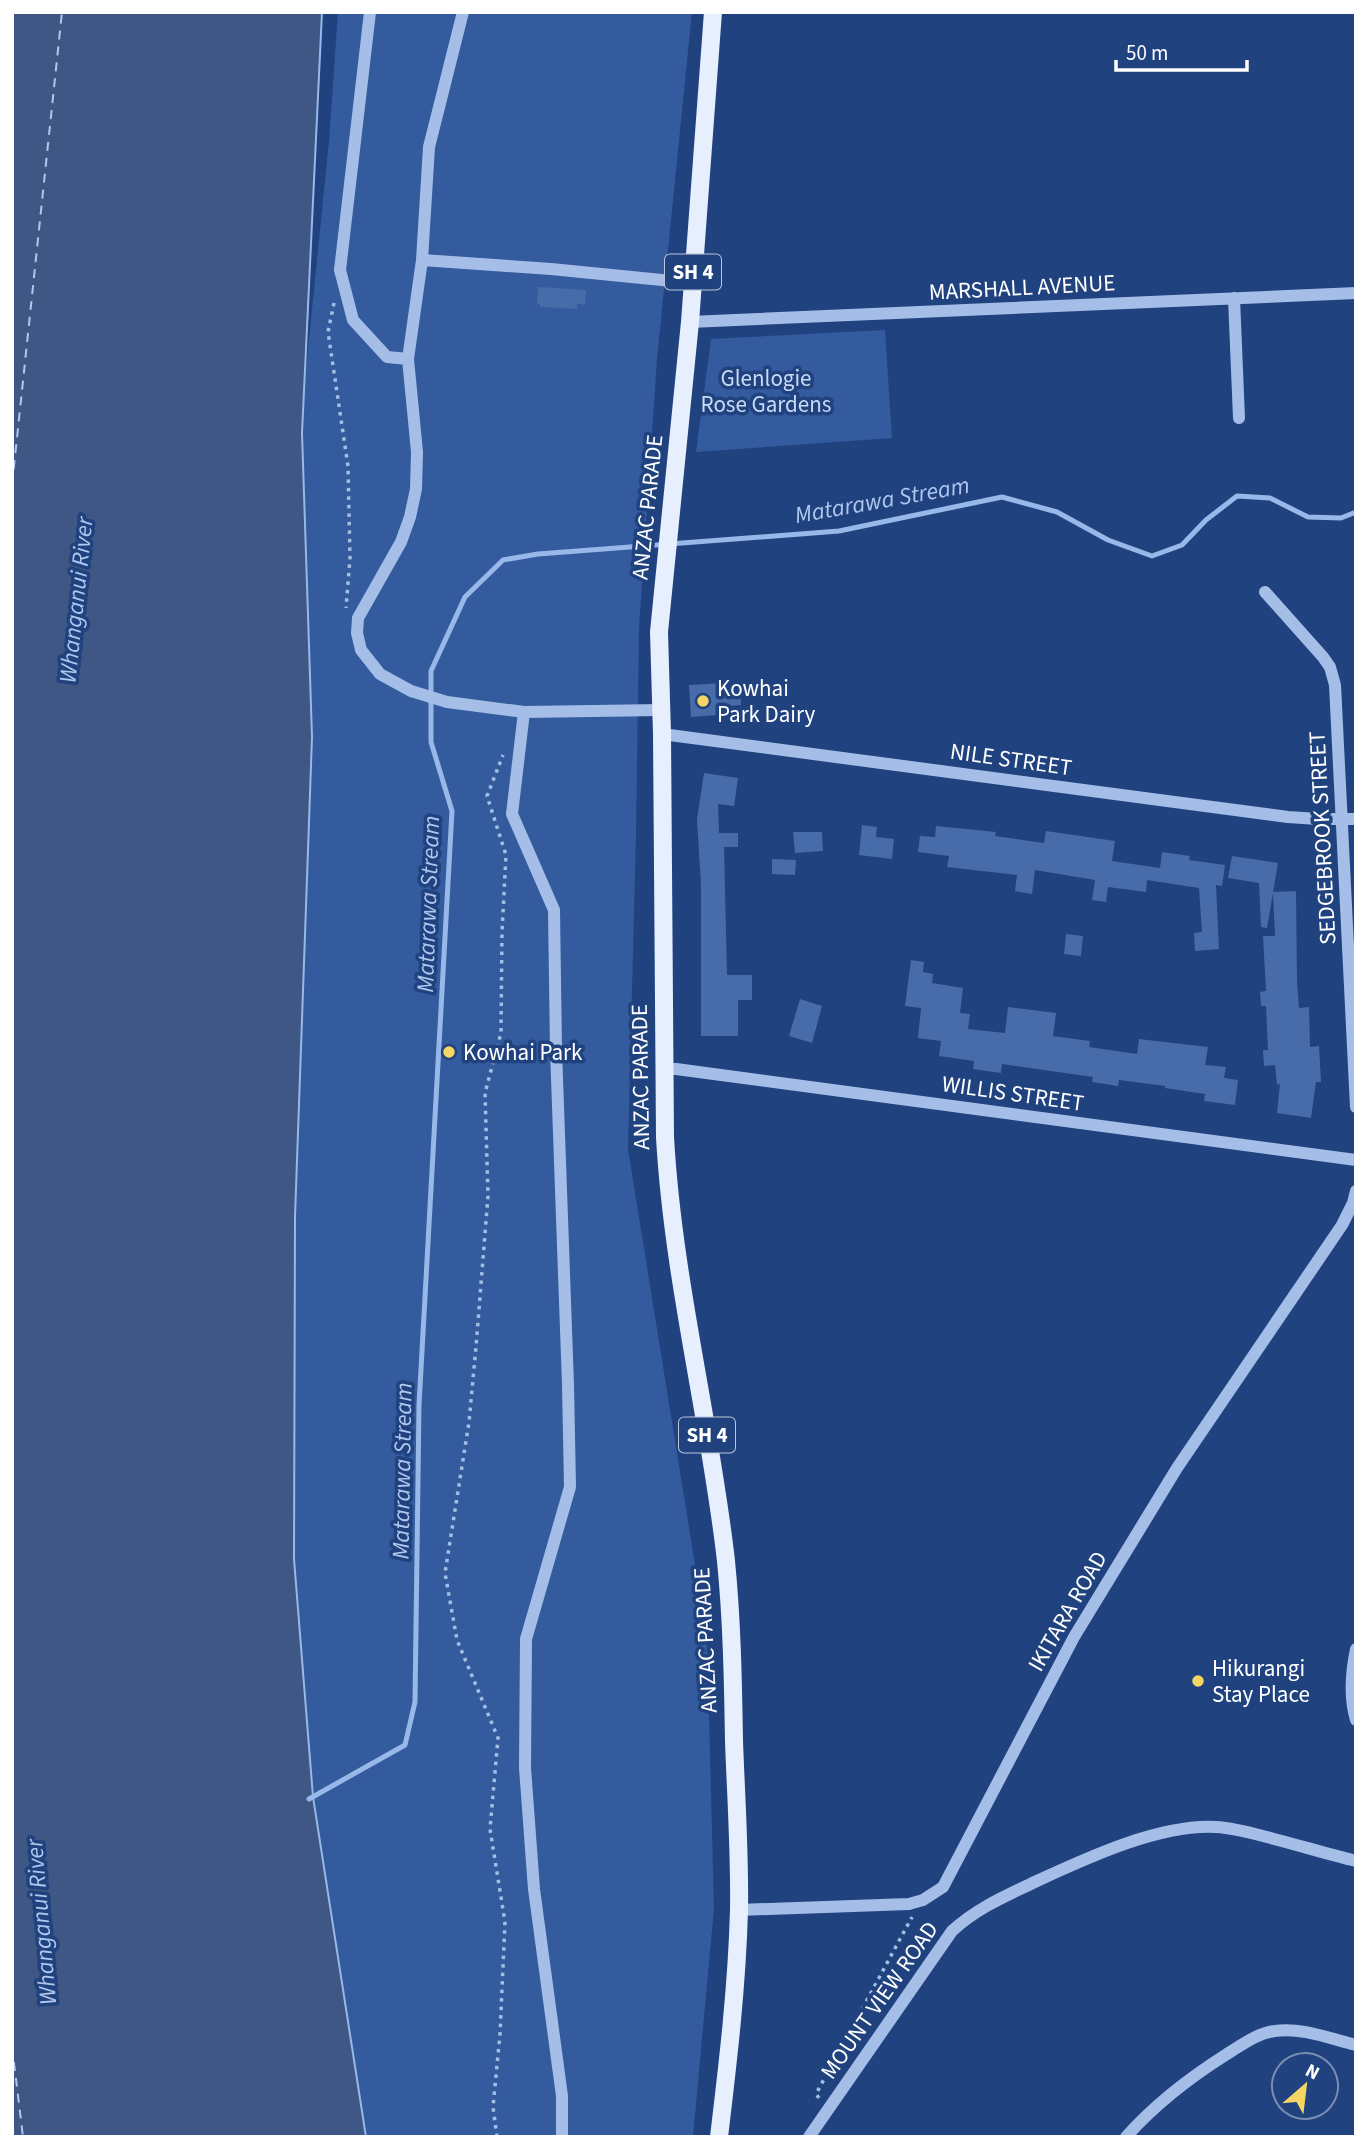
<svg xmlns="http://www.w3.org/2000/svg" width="1368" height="2149" font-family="'Source Sans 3',sans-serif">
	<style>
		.green { fill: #335b9d }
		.water { fill: #3e5784; stroke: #98b8e9; stroke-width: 2 }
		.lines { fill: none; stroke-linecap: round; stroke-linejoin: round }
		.stream { stroke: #98b8e9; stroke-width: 5 }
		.ferry { stroke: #b0c8ef; stroke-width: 2; stroke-dasharray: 9 7; stroke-linecap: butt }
		.building { fill: #486ca9 }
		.path { stroke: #a5bee8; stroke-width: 3.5; stroke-dasharray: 3.5 5; stroke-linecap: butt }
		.minor { stroke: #a5bee8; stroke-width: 12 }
		.major { stroke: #e7eefd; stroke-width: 18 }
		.poi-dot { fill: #f5d665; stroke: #20427f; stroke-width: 2.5 }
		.labels { text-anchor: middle; stroke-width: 7; stroke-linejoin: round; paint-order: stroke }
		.shield { fill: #20427f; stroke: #bcc6d9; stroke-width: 2 }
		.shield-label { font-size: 21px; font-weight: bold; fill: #fff }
		.street-label { font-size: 23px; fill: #fff; stroke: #20427f }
		.park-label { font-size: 23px; fill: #c8daf6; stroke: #20427f }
		.poi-label { font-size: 23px; fill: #fff; stroke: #20427f; text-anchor: start }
		.water-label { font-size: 24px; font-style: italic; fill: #b0c8ef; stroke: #20427f }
	</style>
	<rect width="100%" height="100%" fill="#20427f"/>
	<path class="green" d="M338,12H692L657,359L639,629L636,835L628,1149L707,1639L714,1908L693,2137H366L313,1797L294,1559L292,508L329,141Z
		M885,330L892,438L696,452L711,339Z"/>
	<path class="water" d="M12,12H322L302,433L312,737L295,1217L294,1559L313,1797L366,2137H12Z"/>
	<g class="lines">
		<path class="stream" d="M309,1799L405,1745L415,1702L419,1405L452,811L431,742V671L465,597L503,560L538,554L839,531L1002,497L1057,512L1108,540L1152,556L1182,545L1206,520L1237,496L1270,498L1308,517L1341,518L1356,512"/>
		<path class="ferry" d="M12,485L62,12
			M12,2046L23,2137"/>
	</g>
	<path class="building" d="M538,287L586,290L585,305L577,304V309L540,307V304H537Z
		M740,682L741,705L716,707L717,715L691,717L689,685Z
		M704,773L738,778L734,806L718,804L719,833H738V847H724L727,975H752V1000H738V1036H701V885L697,819Z
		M862,825L877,827L876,837L894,839L892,859L859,855Z
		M936,826L996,832L995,836L1044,843L1046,831L1115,841L1112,861L1160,868L1162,852L1190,856L1189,860L1225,865L1222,886L1216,885L1219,949L1195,951L1194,933L1202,932L1199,888L1147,880L1146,892L1108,887L1106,902L1092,900L1095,880L1035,870L1032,894L1015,891L1017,875L947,867L949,856L918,852L920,836L935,837Z
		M793,832H822L823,851L795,853Z
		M1232,856L1278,863L1273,892L1296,891L1297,982L1299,1008L1309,1007L1310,1047L1319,1046L1321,1082H1316L1311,1118L1277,1113L1280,1084L1277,1085L1275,1065L1264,1066L1263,1050H1268L1266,1006H1261L1260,992L1266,991L1263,936H1275L1273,893L1267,928L1261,927L1259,883L1228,878Z
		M772,859L796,860L795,875L772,874Z
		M1066,934L1083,936L1081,956L1064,954Z
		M911,960L924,962L923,972L933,974L932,983L963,988L960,1013L970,1014L968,1029L1005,1033L1008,1007L1056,1013L1053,1036L1090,1041L1089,1047L1137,1054L1139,1039L1208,1047L1205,1065L1226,1067L1224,1078L1238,1080L1235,1105L1204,1101L1205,1094L1165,1088V1086L1119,1080L1118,1086L1092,1082L1093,1077L1002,1064L1001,1073L973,1069L974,1061L939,1056L941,1041L918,1038L921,1008L905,1006Z
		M800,999L822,1006L812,1043L789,1036Z"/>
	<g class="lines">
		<path class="path" d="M334,303L328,332L348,466L350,558L346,608
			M819,2098L816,2094L912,1917
			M497,2137L493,2107L500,2034L505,1922L490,1829L498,1738L457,1640L445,1573L469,1422L476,1347L488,1196L485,1093L501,1033L502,932L506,855L487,796L503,755"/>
		<path class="minor" d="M370,12L340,270L353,320L387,357L408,359L422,260
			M463,12L429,147L422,260L551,269L692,283
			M1234,298L1239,418
			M690,322L1356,293
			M408,359L417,452L416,489L410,517L401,542L358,618L357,633L361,650L380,674L411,691L447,702L524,712L512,814L554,910L556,1050L568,1385L570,1487L526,1639L525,1768L534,1889L562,2096V2137
			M1265,592L1323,657L1330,667L1335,685L1356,1107
			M524,712L661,710
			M662,734L1288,817L1318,819H1356
			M664,1069H676L1356,1160
			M1356,1649C1351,1673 1349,1697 1356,1720
			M739,1910L909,1904L923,1900L943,1887L1074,1637L1177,1468L1342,1225L1353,1203L1356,1191
			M809,2137L952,1931C978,1907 1008,1895 1039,1880C1089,1857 1160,1824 1216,1827C1236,1828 1255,1834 1274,1839C1301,1846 1328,1854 1356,1861
			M1126,2137C1156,2103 1189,2078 1227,2054C1242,2045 1257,2033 1275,2031C1301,2027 1331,2039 1356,2045"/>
		<path class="major" d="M713,12L690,322L659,632L662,734L665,1137C673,1280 710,1419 726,1561C732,1621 733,1681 734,1741C736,1797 740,1854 739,1910C737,1986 728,2062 719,2137"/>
	</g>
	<g class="poi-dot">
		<circle cx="703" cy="701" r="7"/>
		<circle cx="449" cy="1052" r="7"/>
		<circle cx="1198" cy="1681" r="7"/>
	</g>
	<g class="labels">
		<g class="shield">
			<rect x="665" y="254.5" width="56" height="35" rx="5"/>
			<rect x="679" y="1417.5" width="56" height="35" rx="5"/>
		</g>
		<g class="shield-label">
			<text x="693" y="279">SH 4</text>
			<text x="707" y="1442">SH 4</text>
		</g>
		<g class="street-label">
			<text transform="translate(1022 287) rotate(-3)" y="8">MARSHALL AVENUE</text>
			<text transform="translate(647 507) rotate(-84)" y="8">ANZAC PARADE</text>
			<text transform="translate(1011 759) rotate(8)" y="8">NILE STREET</text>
			<text transform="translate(1322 838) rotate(-93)" y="8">SEDGEBROOK STREET</text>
			<text transform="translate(640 1077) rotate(-91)" y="8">ANZAC PARADE</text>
			<text transform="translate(1013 1093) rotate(8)" y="8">WILLIS STREET</text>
			<text transform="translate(1067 1611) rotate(-60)" y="8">IKITARA ROAD</text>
			<text transform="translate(705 1640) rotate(-93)" y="8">ANZAC PARADE</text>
			<text transform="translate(879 2000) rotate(-55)" y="8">MOUNT VIEW ROAD</text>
		</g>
		<g class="park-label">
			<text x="766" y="386">Glenlogie<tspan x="766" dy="26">Rose Gardens</tspan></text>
		</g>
		<g class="poi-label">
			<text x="717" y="696">Kowhai<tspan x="717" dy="26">Park Dairy</tspan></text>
			<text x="463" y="1060">Kowhai Park</text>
			<text x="1212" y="1676">Hikurangi<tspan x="1212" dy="26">Stay Place</tspan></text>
		</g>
		<g class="water-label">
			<text transform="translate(882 500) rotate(-10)" y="8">Matarawa Stream</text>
			<text transform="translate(76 600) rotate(-84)" y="8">Whanganui River</text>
			<text transform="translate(428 904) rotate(-88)" y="8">Matarawa Stream</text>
			<text transform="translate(402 1471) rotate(-89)" y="8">Matarawa Stream</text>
			<text transform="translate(41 1922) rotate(-95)" y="8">Whanganui River</text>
		</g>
	</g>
	<rect width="1368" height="2149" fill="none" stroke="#ffffff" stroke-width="28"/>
	<g transform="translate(1305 2086) rotate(28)"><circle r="33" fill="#20427f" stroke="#798eb2" stroke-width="2"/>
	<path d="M0-5L12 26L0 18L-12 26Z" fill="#f5d665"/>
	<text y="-10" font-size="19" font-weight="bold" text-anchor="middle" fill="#ffffff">N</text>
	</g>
	<path d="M1116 60v10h131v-10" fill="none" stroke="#ffffff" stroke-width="3.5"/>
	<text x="1126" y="60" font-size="21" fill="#ffffff" stroke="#20427f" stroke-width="5" paint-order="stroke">50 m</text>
</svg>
